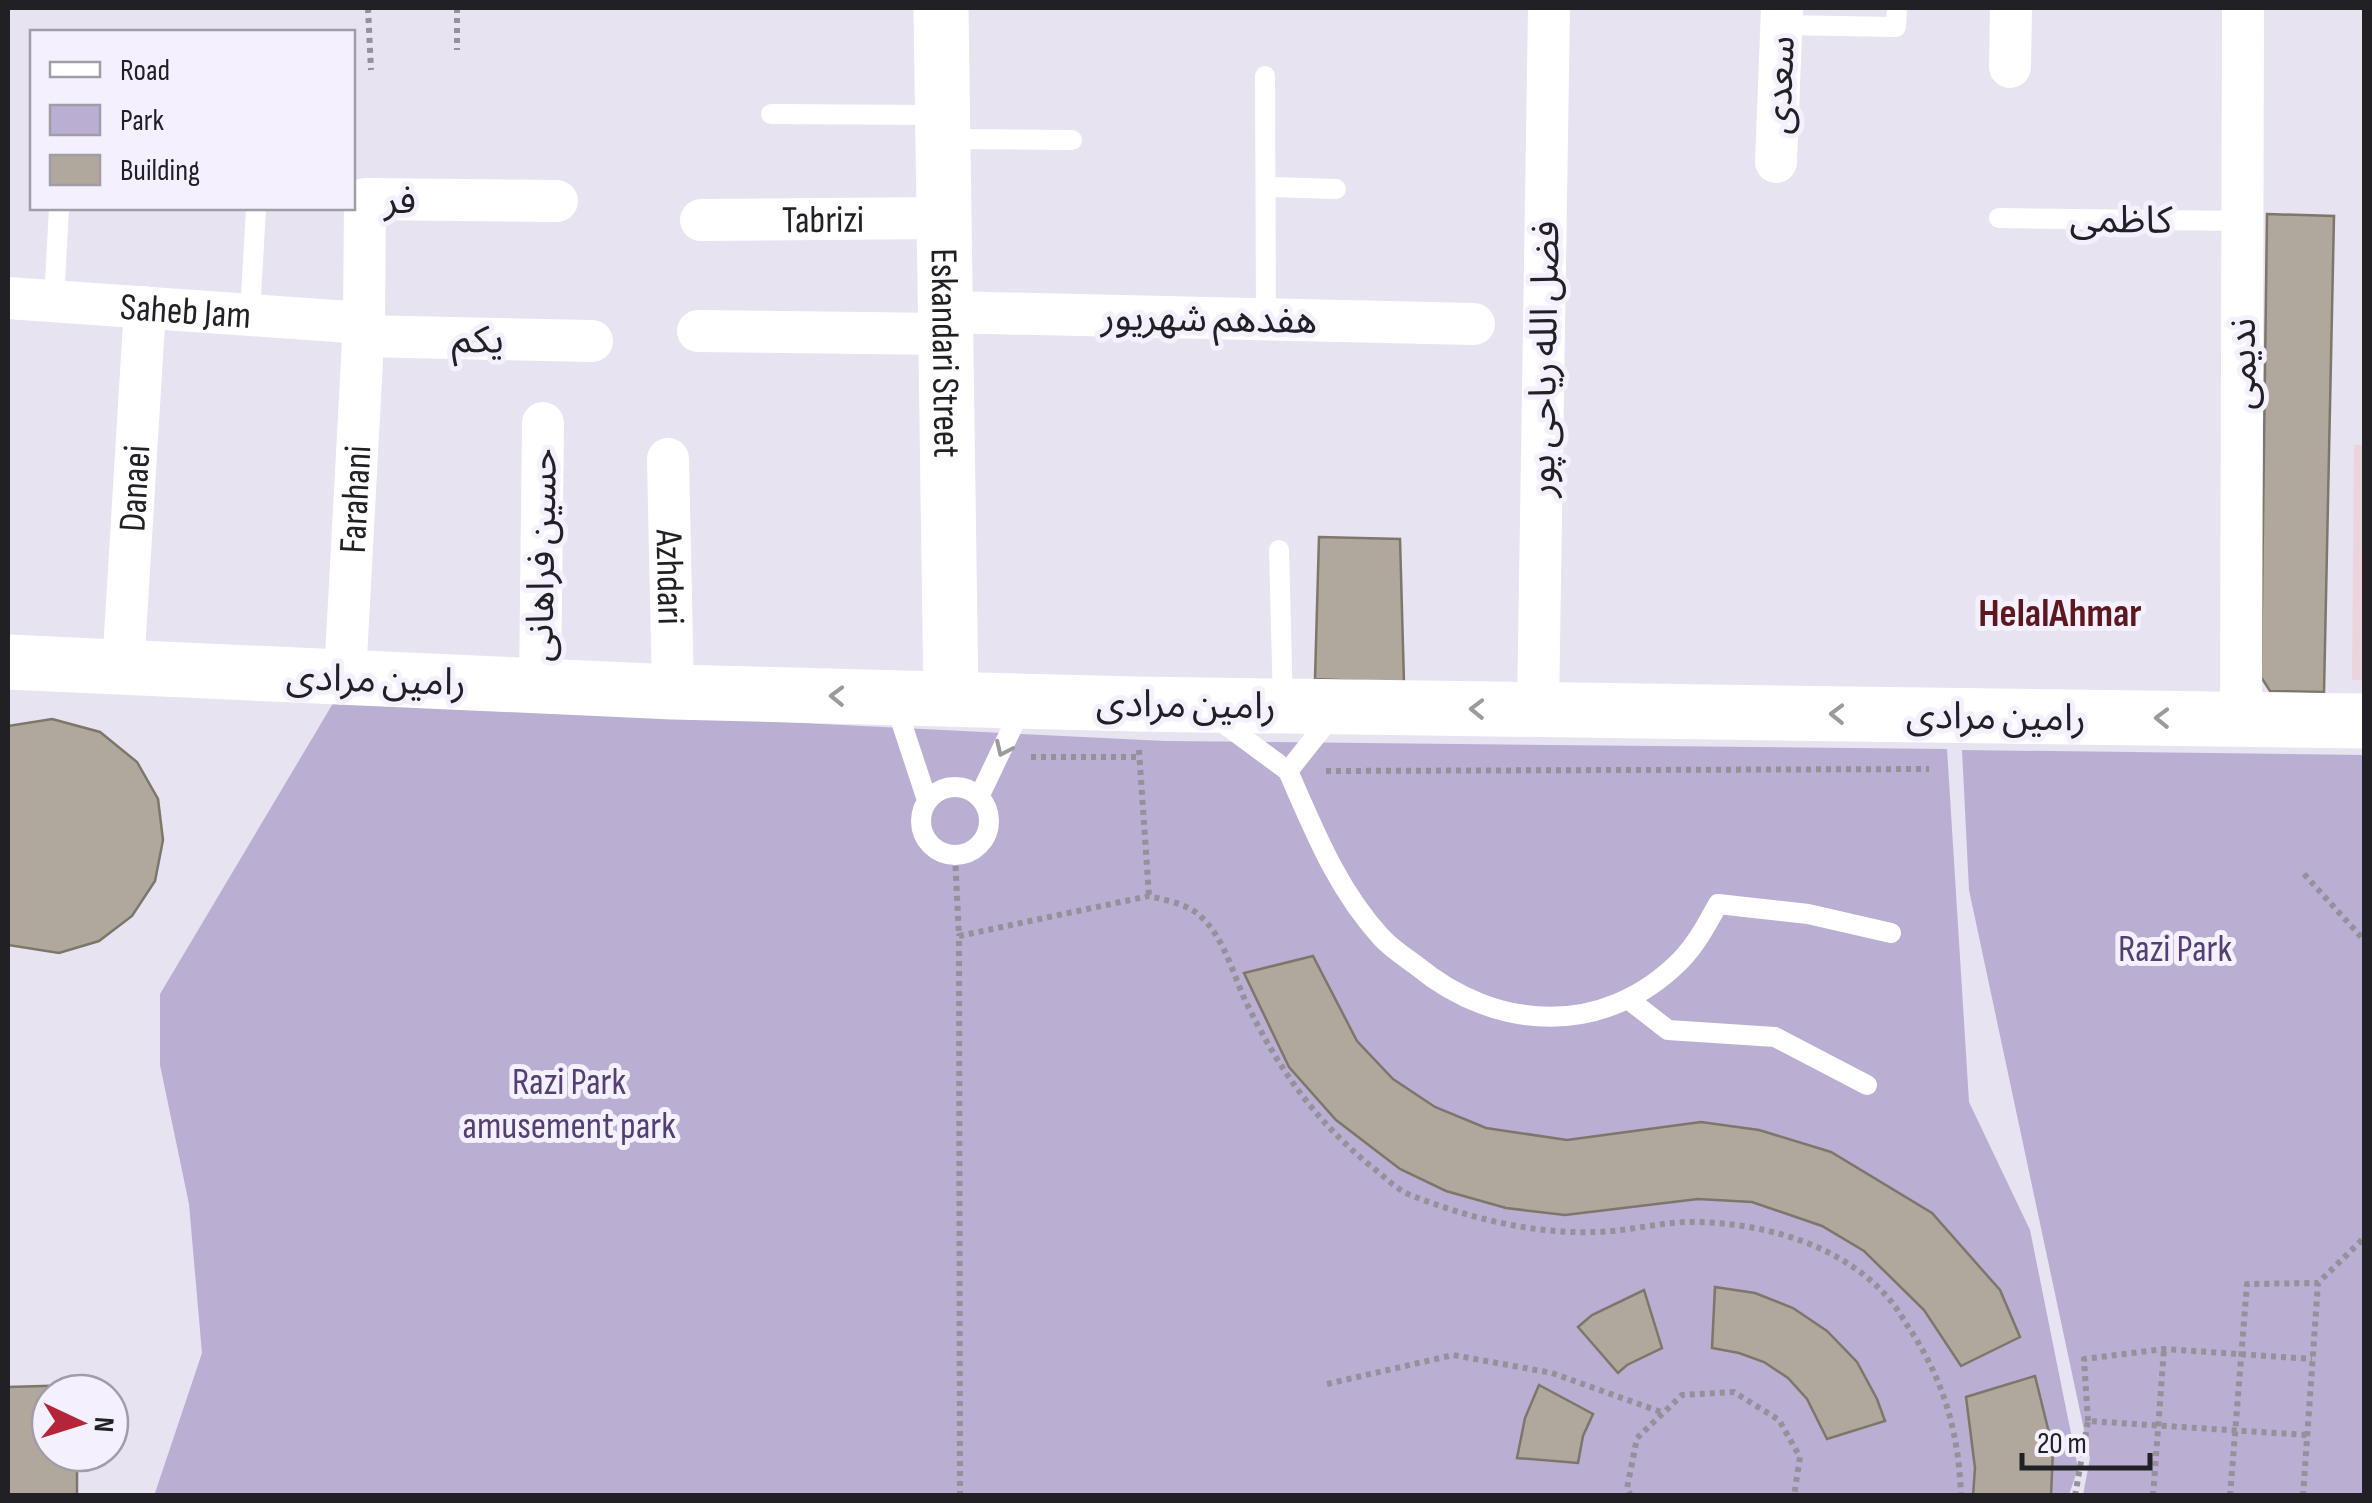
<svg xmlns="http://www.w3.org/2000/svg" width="2372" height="1503" font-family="'Sofia Sans Condensed','Noto Sans Arabic',sans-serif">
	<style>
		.education { fill: #ecd4dd }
		.green { fill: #baaed3 }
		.building { fill: #b0a89d; stroke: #7d766b; stroke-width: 2.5 }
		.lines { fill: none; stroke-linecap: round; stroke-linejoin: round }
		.path { stroke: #94919a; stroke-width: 6; stroke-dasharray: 5 5; stroke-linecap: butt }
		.lane { stroke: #fff; stroke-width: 20 }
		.street { stroke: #fff; stroke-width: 42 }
		.secondary { stroke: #fff; stroke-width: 55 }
		.oneway { stroke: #9b9b9c }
		.labels { text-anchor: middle; stroke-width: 10; stroke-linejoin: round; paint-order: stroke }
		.street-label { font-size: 38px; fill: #212024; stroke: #f4f0fd }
		.park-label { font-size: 38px; fill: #533f73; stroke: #f4f0fd }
		.neighbourhood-label { font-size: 40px; font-weight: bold; fill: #5d181f; stroke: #f4f0fd }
	</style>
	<rect width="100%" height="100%" fill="#e7e3f0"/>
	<path class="education" d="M2354,445H2364V680H2352Z"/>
	<path class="green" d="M335,700L1165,741L1947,749L1969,1102L2030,1230L2078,1468L2069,1495L154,1496L202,1353L189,1204L160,1065V994Z
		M1962,750L2364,755V1495H2083L2090,1458L1969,890Z"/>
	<path class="building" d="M2267,214L2334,216L2324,692L2270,691L2261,677Z
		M1319,537L1400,539L1404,683L1315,679Z
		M52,719L100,732L137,762L158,799L163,840L155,881L132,916L99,941L59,953L8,945V726Z
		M1313,956L1357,1041L1393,1079L1435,1107L1486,1128L1567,1140L1701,1122L1759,1130L1831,1152L1932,1213L2000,1290L2020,1337L1961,1366L1924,1310L1864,1251L1822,1226L1752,1202L1698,1199L1565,1215L1506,1208L1446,1191L1400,1169L1336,1120L1289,1067L1244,973Z
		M1715,1287L1755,1293L1793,1308L1827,1331L1857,1362L1877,1399L1885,1421L1827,1439L1807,1399L1788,1378L1764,1362L1739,1353L1712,1348Z
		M1644,1290L1662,1348L1627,1365L1618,1373L1578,1327L1592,1315Z
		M2035,1376L2053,1449L2051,1496H1973L1975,1468L1966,1397Z
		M77,1385V1393H50V1453H77V1496H8V1387Z
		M1539,1385L1593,1414L1583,1436L1578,1463L1517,1458L1525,1418Z"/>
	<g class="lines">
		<path class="path" d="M368,8L371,70
			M457,8V50
			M1139,750L1149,896
			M1031,757H1139
			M1326,771L1929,769
			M955,856L959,936
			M2304,874L2364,940
			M1327,1384L1453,1355L1552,1373L1664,1413
			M2088,1421L2084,1359L2164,1349L2312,1359
			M960,1496L959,936L1149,896C1165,900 1184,903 1198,914C1223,935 1232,971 1245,1000C1278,1068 1313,1119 1372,1167C1384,1176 1395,1188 1408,1194C1465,1217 1531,1234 1593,1232C1626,1232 1659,1222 1691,1222C1761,1222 1843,1244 1890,1300C1898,1309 1904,1321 1911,1331C1945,1383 1959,1435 1961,1496
			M1631,1496L1627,1488L1637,1438L1682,1395L1734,1392L1779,1420L1800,1457L1794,1496
			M2075,1496L2088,1421L2307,1435
			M2153,1496L2164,1349
			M2230,1496L2247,1284L2318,1283
			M2303,1496L2318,1283L2364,1238"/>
		<path class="lane" d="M1782,25L1896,27L1897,8
			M1265,76L1266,319
			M771,114L940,115
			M945,139L1072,140
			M1266,187L1336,189
			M1999,218L2242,221
			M54,301L59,208
			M250,315L256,208
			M1279,550L1283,704
			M895,703L927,800
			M1215,717L1288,771L1335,712
			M1288,771C1314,830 1337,889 1381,937C1392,949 1405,957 1417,966C1497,1032 1604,1037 1680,961C1696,945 1707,924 1718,904L1808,914L1891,933
			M921 821a34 34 0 1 1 68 0a34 34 0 1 1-68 0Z
			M979,797L1022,707
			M1628,999L1668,1030L1775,1037L1867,1085"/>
		<g class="street">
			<path d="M2010,67L2011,8"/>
			<path d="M1776,162L1782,8"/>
			<path id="s1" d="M701,220L944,218"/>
			<path id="s2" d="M8,298L364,323"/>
			<path d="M945,312L1474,324"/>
			<path d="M698,331L946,334"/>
			<path d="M363,336L592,341"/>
			<path id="s3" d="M668,459L673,692"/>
			<path id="s4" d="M123,668L145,307"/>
			<path id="s5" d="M345,677L364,323L365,199L557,201"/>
			<path d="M540,686L543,423"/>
			<path d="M1538,710L1549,8"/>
			<path d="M2241,720L2243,8"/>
		</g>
		<g class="secondary">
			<path id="s6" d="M941,8L951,699"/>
			<path d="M8,662L673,692L1136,704L2364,721"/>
		</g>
	</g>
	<defs><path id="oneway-chevron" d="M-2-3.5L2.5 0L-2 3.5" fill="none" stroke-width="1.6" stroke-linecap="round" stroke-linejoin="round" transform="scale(2.5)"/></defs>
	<g class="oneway">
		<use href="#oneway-chevron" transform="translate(837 696) rotate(-179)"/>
		<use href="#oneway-chevron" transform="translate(1477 709) rotate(-179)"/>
		<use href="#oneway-chevron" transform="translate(1837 714) rotate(-179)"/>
		<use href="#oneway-chevron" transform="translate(2162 718) rotate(-179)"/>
		<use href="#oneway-chevron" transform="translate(1003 749) rotate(115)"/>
	</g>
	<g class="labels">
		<g class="street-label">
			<text transform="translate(1779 85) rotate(-88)" y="13">سعدی</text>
			<text x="400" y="213">فر</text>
			<text dy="13" stroke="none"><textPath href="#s1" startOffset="122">Tabrizi</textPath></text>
			<text transform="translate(2121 219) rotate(1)" y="13">کاظمی</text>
			<text dy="13" stroke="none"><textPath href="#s2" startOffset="178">Saheb Jam</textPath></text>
			<text transform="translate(1209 318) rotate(1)" y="13">هفدهم شهریور</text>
			<text transform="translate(478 339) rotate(1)" y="13">یکم</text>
			<text dy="13" stroke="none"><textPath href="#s6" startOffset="345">Eskandari Street</textPath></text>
			<text transform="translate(1543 359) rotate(-89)" y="13">فضل الله ریاحی پور</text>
			<text transform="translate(2242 364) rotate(-90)" y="13">ندیمی</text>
			<text dy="13" stroke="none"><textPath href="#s4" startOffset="180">Danaei</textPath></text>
			<text dy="13" stroke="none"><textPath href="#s5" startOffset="178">Farahani</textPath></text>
			<text transform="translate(541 555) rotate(-89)" y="13">حسین فراهانی</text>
			<text dy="13" stroke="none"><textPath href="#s3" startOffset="118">Azhdari</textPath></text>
			<text transform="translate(376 679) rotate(2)" y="13">رامین مرادی</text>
			<text transform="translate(1186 704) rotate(1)" y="13">رامین مرادی</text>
			<text transform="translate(1996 716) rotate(1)" y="13">رامین مرادی</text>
		</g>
		<g class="park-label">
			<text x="2175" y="961">Razi Park</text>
			<text x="569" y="1094">Razi Park<tspan x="569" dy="44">amusement park</tspan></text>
		</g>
		<g class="neighbourhood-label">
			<text x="2060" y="626">HelalAhmar</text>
		</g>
	</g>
	<rect width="2372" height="1503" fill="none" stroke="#212024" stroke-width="20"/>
	<rect x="30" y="30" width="325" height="180" fill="#f4f0fd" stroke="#a09da6" stroke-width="2.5"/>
	<rect x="50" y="62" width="50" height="15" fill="#ffffff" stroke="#a09da6" stroke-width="2.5"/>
	<text x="120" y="80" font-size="30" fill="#212024">Road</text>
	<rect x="50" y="105" width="50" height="30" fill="#baaed3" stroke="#a09da6" stroke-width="2.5"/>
	<text x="120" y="130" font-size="30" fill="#212024">Park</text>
	<rect x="50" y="155" width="50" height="30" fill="#b0a89d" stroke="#a09da6" stroke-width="2.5"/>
	<text x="120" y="180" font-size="30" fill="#212024">Building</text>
	<g transform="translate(80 1423) rotate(94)"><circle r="48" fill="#f4f0fd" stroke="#a09da6" stroke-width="2.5"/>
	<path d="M0-8L18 38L0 25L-18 38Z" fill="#b6243a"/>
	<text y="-15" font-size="28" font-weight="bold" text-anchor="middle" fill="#212024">N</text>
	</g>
	<path d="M2022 1453v15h128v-15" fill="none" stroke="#212024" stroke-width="5"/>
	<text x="2037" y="1453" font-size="30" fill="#212024" stroke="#f4f0fd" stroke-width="8" paint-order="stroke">20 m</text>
</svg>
